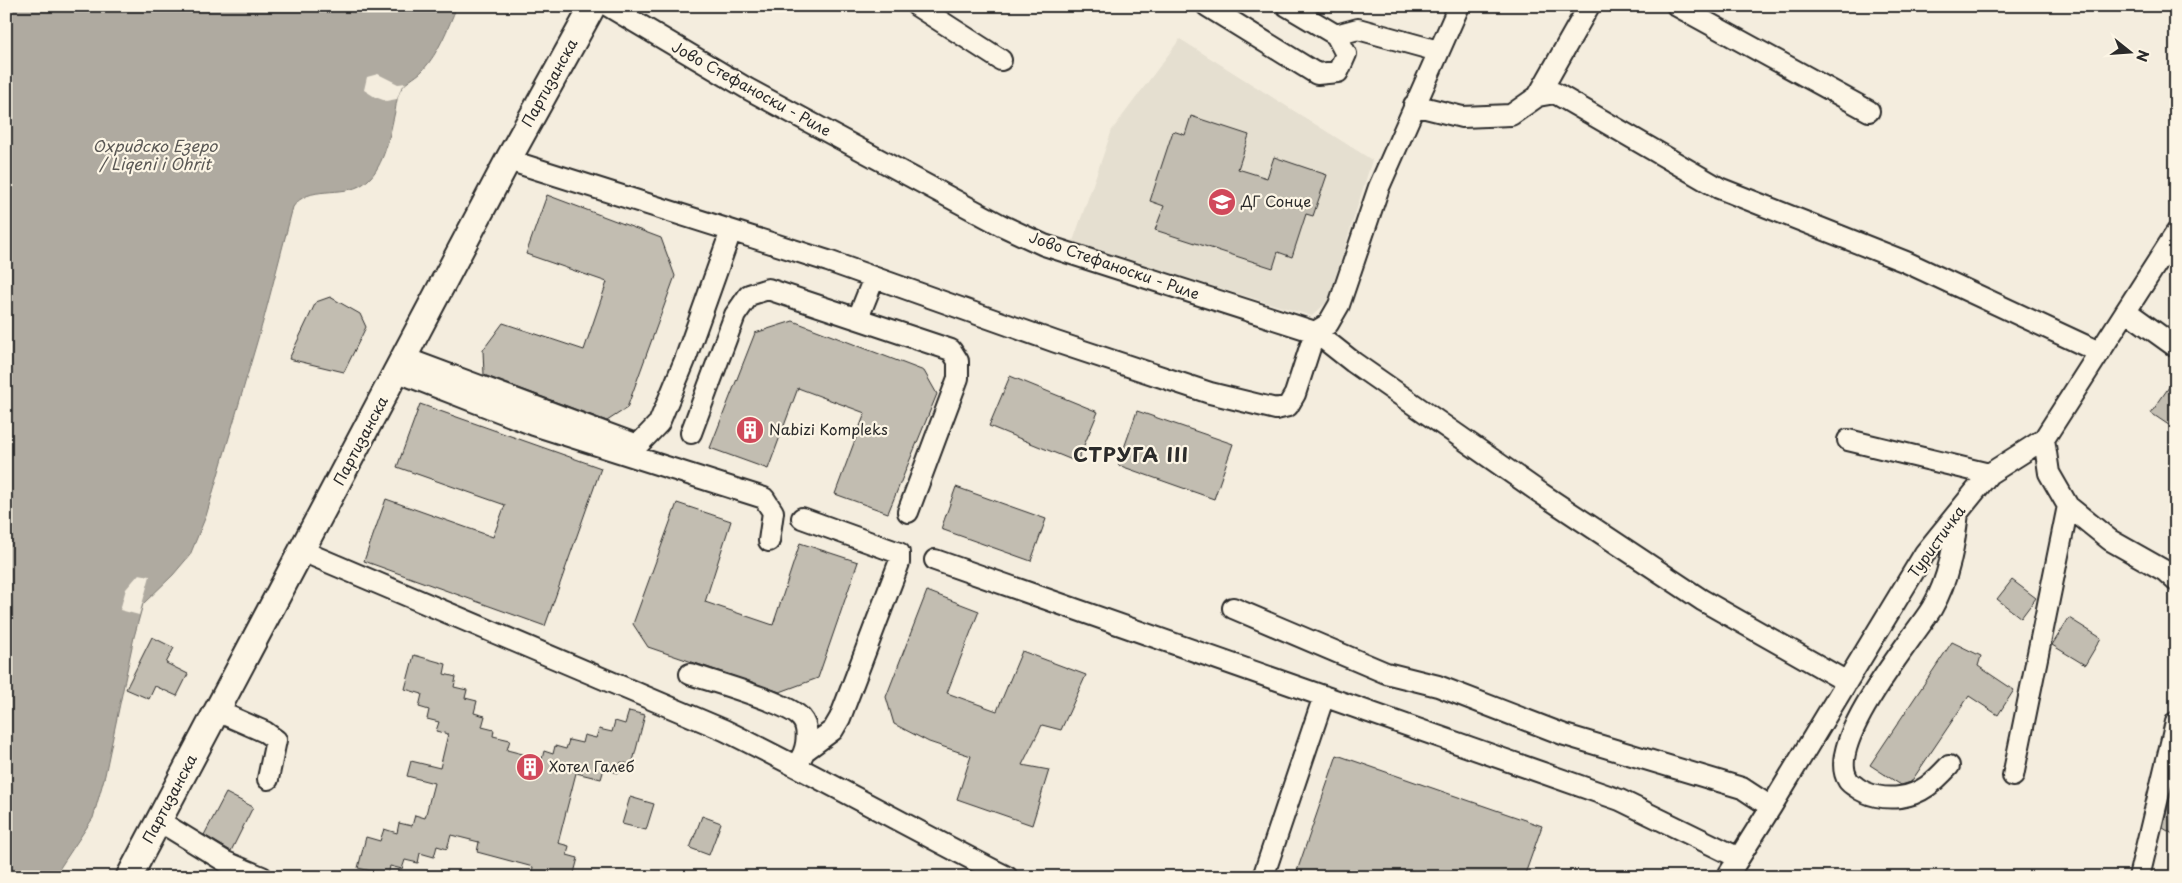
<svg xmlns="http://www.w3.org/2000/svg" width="2182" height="883" font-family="'Playpen Sans',sans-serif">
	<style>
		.built { fill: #e5dfd0 }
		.water { fill: #afaaa0; stroke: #7a7771 }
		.pier { fill: #f4edde }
		.building { fill: #c2bdb1; stroke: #2b2b2b }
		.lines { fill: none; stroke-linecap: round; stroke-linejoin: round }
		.minor-casing { stroke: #2b2b2b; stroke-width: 24 }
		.major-casing { stroke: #2b2b2b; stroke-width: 29 }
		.minor { stroke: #fcf5e5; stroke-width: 20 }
		.major { stroke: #fcf5e5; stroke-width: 25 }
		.labels { text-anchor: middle; stroke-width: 4.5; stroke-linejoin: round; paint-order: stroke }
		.street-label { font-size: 15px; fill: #2b2b2b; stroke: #fcf5e5 }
		.poi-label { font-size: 15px; fill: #2b2b2b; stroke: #fcf5e5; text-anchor: start }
		.water-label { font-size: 16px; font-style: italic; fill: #595754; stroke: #fcf5e5 }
		.district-label { font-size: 20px; font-weight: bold; letter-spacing: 1px; fill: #2b2b2b; stroke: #fcf5e5 }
	</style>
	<rect width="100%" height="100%" fill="#f4edde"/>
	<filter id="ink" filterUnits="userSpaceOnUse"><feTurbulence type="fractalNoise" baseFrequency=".02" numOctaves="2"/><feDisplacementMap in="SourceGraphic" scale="10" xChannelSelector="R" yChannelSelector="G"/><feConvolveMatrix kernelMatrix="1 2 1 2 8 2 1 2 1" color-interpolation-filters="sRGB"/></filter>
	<g filter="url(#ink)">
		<path class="built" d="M1180,39L1372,160L1328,301L1312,316L1072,244L1112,130Z"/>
		<path class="water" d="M6,6H457C448,28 439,52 423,70C416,78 403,82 399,93C396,100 396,109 394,116C389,138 383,171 363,184C342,198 308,184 293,207L264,318L206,516L190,555L173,575L143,604L134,637L105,775L93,818L54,877H6Z"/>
		<path class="pier" d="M378,74L398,84L406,83L401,88L397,99L386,101L375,97L364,90L367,77Z
			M139,574L150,576L139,615L120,610L126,589Z"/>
		<path class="building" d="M1191,116L1249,135L1238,169L1267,178L1274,157L1327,175L1313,216L1306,214L1292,257L1278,252L1273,268L1155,230L1164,206L1150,201L1173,131L1185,135Z
			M547,195L661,238L675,276L627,408L607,421L484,375L483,350L503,323L584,350L607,282L526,254Z
			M330,297L360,314L366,327L344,372L289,359L316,302Z
			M793,321L924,371L937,394L888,513L835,494L865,413L798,388L768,469L710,448L755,333Z
			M1010,376L1098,412L1077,462L989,426Z
			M2176,377V430L2151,413Z
			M420,404L601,468L545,626L364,561L386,499L493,537L505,505L397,467Z
			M1137,411L1233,444L1214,499L1118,465Z
			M956,487L1046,519L1031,561L941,529Z
			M677,503L731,521L705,602L773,625L800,543L858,562L818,678L780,692L648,647L633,624Z
			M2012,580L2036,598L2021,618L1997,599Z
			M927,591L979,611L947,693L997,711L1022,651L1086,675L1061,730L1042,725L1022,765L1049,770L1032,825L957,799L971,756L929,742L894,724L886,697Z
			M2069,618L2101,638L2085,665L2052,645Z
			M152,637L174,648L166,663L188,674L177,696L155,686L149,699L126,689Z
			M1952,642L1981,656L1978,666L2014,690L1998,715L1969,696L1911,782L1901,785L1870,765Z
			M414,655L446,664L444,674L456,677L454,687L467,690L465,698L477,701L474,713L485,716L482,727L494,730L493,736L510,740L507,750L542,759L544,751L553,754L555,746L566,749L569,740L582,743L584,735L596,738L599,729L612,732L615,721L625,724L629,711L645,715L632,765L621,762L618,773L604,769L601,779L576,773L558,843L569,846L567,855L578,858L573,877H544L532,873L533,867L477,852L479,842L451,835L447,849L437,846L434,857L420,853L418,863L405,860L402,869L390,866L388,875L358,868L366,837L380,841L384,829L397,833L399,823L412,826L415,815L425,818L434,783L407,776L411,761L440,768L448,734L436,731L439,722L427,719L429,710L419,707L422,694L405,689Z
			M1337,755L1542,826L1524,877H1295Z
			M2176,783V836L2163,828L2172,789Z
			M226,793L253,807L231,851L204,835Z
			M630,797L654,804L646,830L622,824Z
			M702,816L721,823L709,855L690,848Z"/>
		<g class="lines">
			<defs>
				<path id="minor" d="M608,6L748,89L1001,225L1044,245L1315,332L1328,324L1339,305L1379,187L1459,6
					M917,6L1001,60
					M1207,6L1317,74L1338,72L1346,54L1336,35L1287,6
					M1677,6L1869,111
					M1336,35L1358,29L1438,51
					M1538,96L1589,6
					M1414,105L1462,117L1511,115L1538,96L1555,93L1719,188L1906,262L2099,352
					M508,160L828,261L1056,342L1210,393L1276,409L1288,406L1295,394L1315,332L1353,362L1542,494L1702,600L1847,682
					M2126,311L2176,347
					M858,318L874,278
					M405,358L638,445L659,423L685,360L731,231
					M398,372L534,425L764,498L773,512L769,541
					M691,433L735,315L749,295L768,289L951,350L958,361V378L908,512
					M2044,439L2049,473L2068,506L2110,540L2165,571L2176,581
					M1848,440L1989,474
					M802,518L899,553V563L840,718L833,730L806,750
					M302,551L724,730C820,777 912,829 1007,877
					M935,560L1620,800L1739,858
					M1233,608L1386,673L1438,686L1565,735L1742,788L1771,807
					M690,674C714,682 787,702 801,718C810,728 807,748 801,758
					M217,711L265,732L276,740L268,779
					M1949,766C1934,782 1922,794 1900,797C1885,799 1868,796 1856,787C1854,785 1849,783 1848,780C1824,743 1913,639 1932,608C1949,579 1954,546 1958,513
					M2013,776L2068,506
					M159,821L226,862L262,877
					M1263,877L1324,696
					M1727,877L1771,807L1925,553L1989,474L2044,439L2176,233
					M2139,877L2176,722"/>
				<path id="major" d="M129,877L508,160L593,6"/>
			</defs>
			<use href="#minor" class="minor-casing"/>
			<use href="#major" class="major-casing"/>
			<use href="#minor" class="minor"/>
			<use href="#major" class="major"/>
		</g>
	</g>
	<defs>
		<symbol id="school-disc" viewBox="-11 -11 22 22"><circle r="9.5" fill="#d1495b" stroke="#fcf5e5"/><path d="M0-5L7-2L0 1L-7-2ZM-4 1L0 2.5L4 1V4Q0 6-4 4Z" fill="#fff"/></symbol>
		<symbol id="building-disc" viewBox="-11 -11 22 22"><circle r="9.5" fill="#d1495b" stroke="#fcf5e5"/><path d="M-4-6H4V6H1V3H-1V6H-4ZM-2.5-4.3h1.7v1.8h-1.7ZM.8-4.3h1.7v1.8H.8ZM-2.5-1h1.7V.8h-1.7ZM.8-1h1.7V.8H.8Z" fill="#fff"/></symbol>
	</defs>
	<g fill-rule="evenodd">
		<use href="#school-disc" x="1206" y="186" width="32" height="32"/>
		<use href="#building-disc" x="734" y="414" width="32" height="32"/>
		<use href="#building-disc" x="514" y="751" width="32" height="32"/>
	</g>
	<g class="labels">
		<g class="street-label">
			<text transform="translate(550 83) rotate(-61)" y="5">Партизанска</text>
			<text transform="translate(751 89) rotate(29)" y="5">Јово Стефаноски - Риле</text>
			<text transform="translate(1114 266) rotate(19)" y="5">Јово Стефаноски - Риле</text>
			<text transform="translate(361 441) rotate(-62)" y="5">Партизанска</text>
			<text transform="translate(1937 542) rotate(-54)" y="5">Туристичка</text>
			<text transform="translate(170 799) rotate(-62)" y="5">Партизанска</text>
		</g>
		<g class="poi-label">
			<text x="1241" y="207">ДГ Сонце</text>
			<text x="769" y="435">Nabizi Kompleks</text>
			<text x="549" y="772">Хотел Галеб</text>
		</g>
		<g class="water-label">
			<text x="155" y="152">Охридско Езеро<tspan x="155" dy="18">/ Liqeni i Ohrit</tspan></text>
		</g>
		<g class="district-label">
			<text x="1131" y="462">СТРУГА III</text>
		</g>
	</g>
	<rect width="2182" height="883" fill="none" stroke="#fcf5e5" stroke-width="25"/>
	<rect x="12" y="12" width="2157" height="858" fill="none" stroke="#2b2b2b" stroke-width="2" filter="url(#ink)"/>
	<g transform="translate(2130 52) rotate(107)" stroke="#fcf5e5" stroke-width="4" paint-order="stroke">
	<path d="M0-4L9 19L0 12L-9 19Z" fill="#2b2b2b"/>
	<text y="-8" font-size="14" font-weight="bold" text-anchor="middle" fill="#2b2b2b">N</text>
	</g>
</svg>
